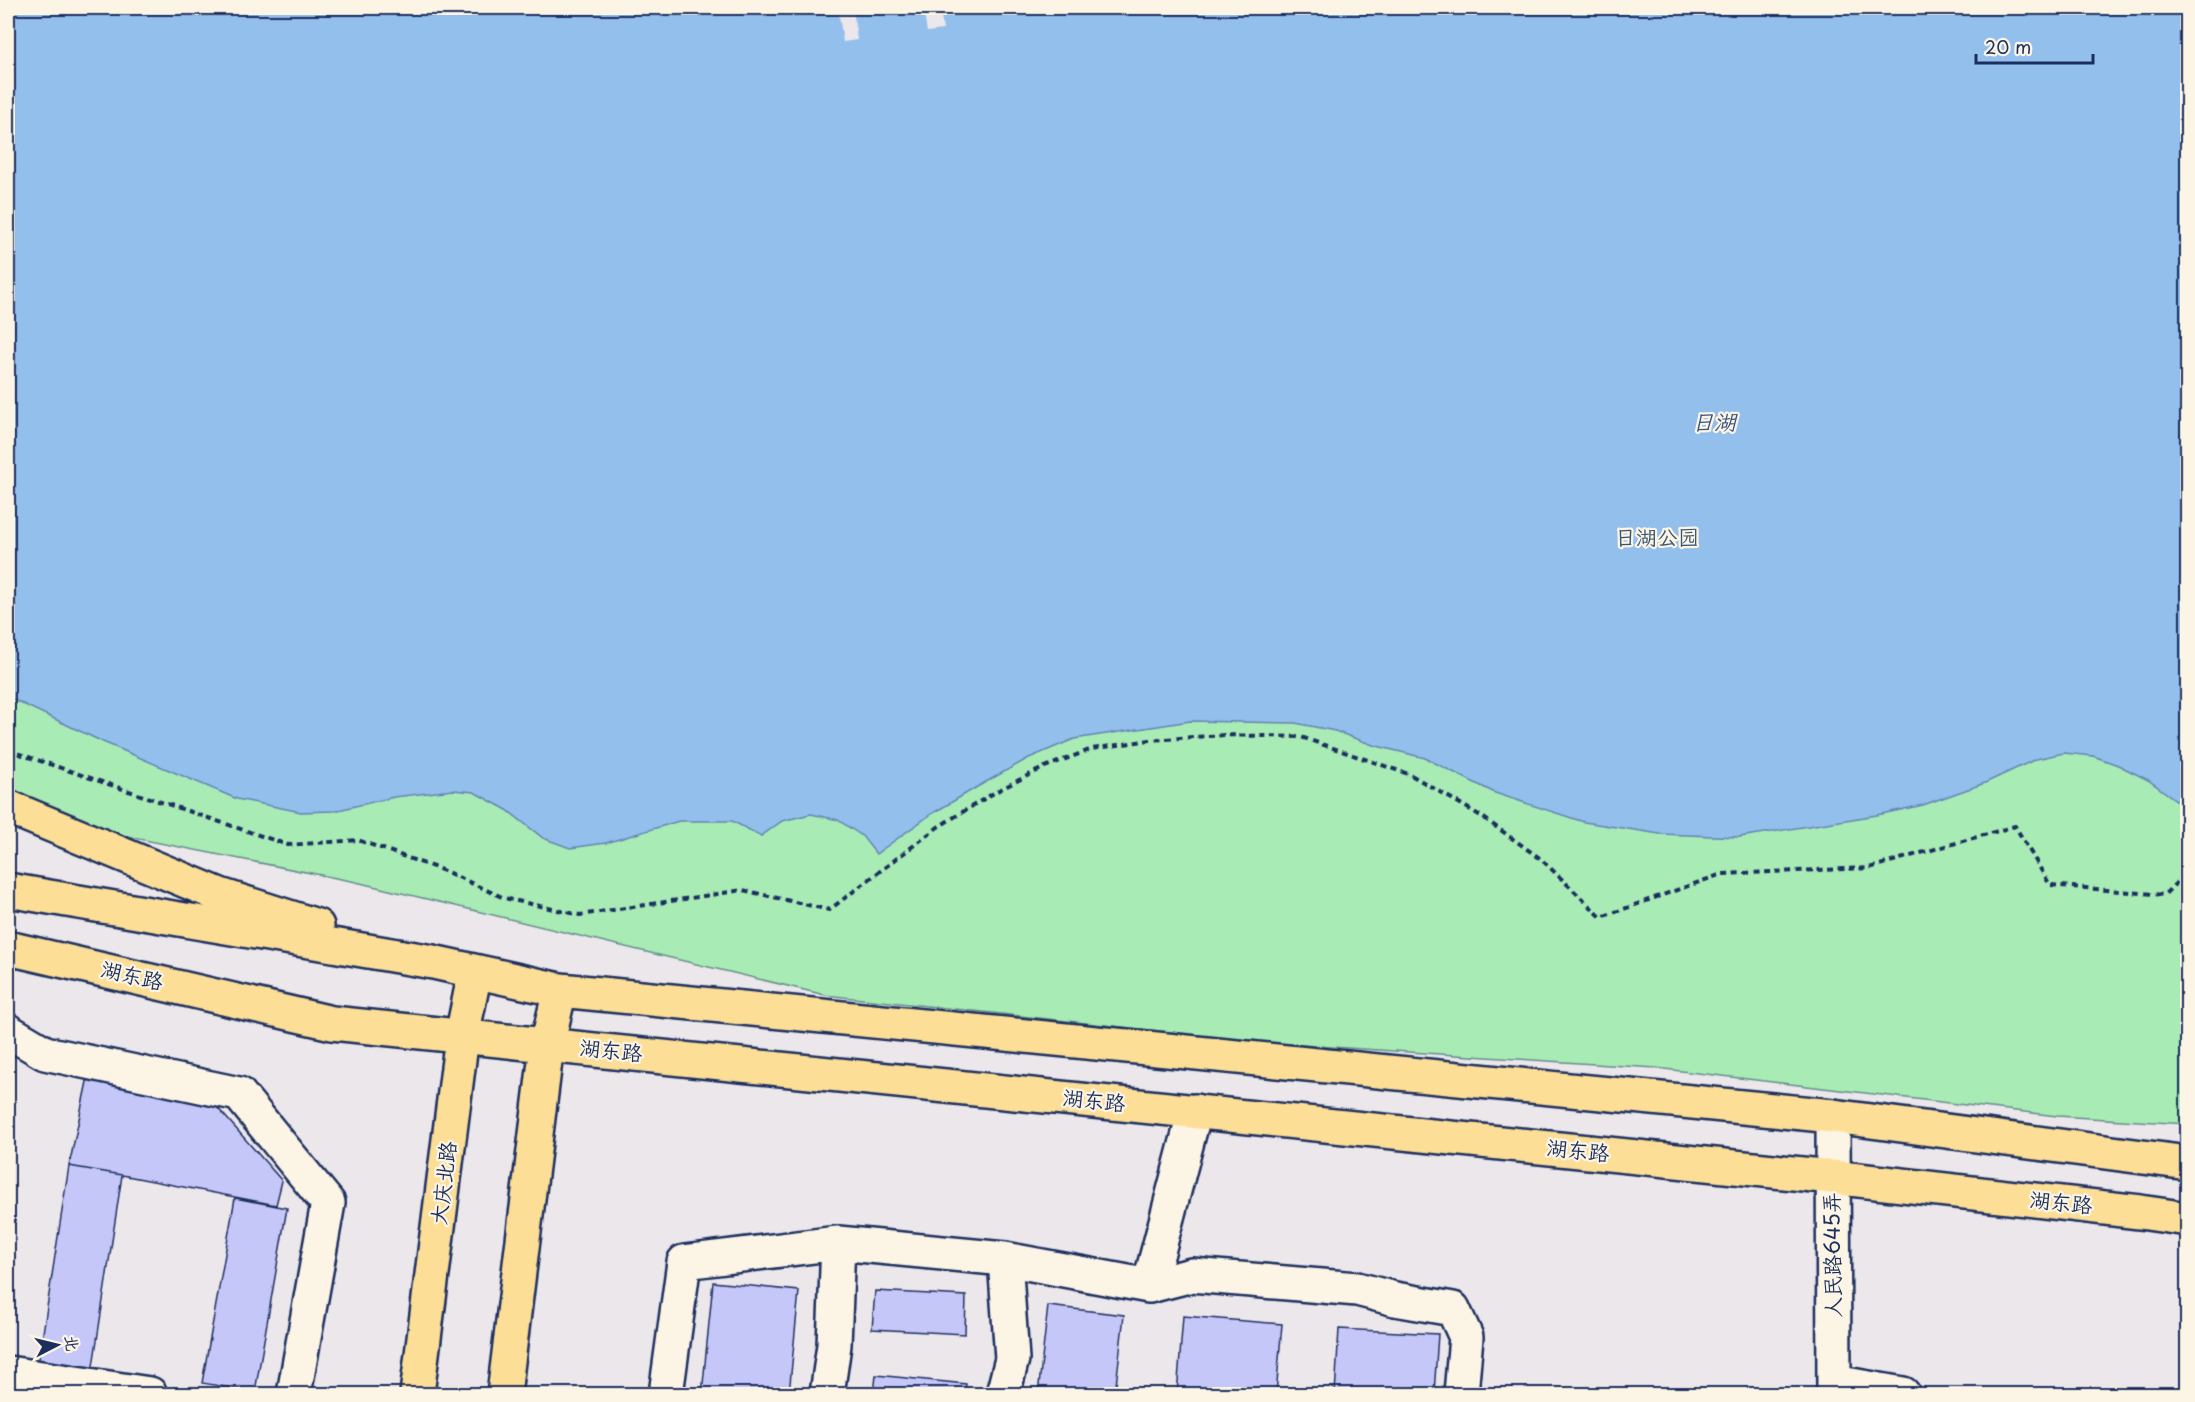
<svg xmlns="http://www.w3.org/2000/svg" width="2195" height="1402" font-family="'Playpen Sans','LXGW WenKai TC',sans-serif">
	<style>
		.green { fill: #a8ebb5; stroke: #628d8a; stroke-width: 1.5 }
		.water { fill: #93bfec; stroke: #6385b3; stroke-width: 1.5 }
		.pier { fill: #ece7eb }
		.building { fill: #c5c7f9; stroke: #1b2f5e; stroke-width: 1.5 }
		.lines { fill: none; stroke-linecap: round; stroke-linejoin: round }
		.minor-casing { stroke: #1b2f5e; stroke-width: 38 }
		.major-casing { stroke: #1b2f5e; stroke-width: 38 }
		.path { stroke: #1b2f5e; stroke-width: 4; stroke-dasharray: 6 4.5; stroke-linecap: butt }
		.minor { stroke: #fcf5e5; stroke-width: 33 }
		.major { stroke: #fcde96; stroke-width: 33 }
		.labels { text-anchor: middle; stroke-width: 4.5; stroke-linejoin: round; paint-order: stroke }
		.park-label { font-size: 21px; fill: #37556f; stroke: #fcf5e5 }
		.street-label { font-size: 21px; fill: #1b2f5e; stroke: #fcf5e5 }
		.water-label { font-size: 22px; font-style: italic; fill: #395382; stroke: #fcf5e5 }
	</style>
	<rect width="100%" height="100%" fill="#ece7eb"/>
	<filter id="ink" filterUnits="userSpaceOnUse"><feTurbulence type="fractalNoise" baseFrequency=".0167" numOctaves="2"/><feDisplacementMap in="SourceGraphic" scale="12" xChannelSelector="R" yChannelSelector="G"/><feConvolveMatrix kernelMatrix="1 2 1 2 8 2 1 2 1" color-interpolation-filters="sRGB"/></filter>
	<g filter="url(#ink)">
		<path class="green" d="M8,8H2187V1124L2057,1116L1656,1068L1270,1043L825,995L356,882L8,813Z"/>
		<path class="water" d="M8,8H2187V808L2148,780L2118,765L2093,756L2064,753L2036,759L1985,783L1923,805L1877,815L1740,837L1660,834L1584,822L1495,793L1425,758L1373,745L1335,731L1295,723L1190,721L1074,739L1029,758L977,787L930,815L876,854L862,836L838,820L811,814L782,821L761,836L732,821H679L606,843L570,848L543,838L507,810L474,792L453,790L394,797L334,811L301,812L237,799L103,742L8,697Z"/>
		<path class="pier" d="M838,8H853L857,40L843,42Z
			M923,8H940L943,30L927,32Z"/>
		<path class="building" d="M88,1077L216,1106L282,1181L276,1205L122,1175L69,1166Z
			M69,1166L122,1175L92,1373L38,1365Z
			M235,1198L287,1208L255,1392L202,1383Z
			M713,1282L799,1291L789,1394H702Z
			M875,1291L966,1296L965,1334L872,1329Z
			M1048,1306L1124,1315L1115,1394H1038Z
			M1183,1316L1282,1324L1276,1394H1177Z
			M1339,1329L1438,1334L1434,1394H1335Z
			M876,1375L966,1384L965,1394H874Z"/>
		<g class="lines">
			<defs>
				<path id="minor" d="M8,1031L45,1053L239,1094L328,1203L294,1394
					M1833,1116L1834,1394
					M838,1243L1005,1259L1149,1286L1195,1111
					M1149,1286L1192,1275L1357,1289L1395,1299L1453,1309L1466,1337L1461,1394
					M8,1373L150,1394
					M1834,1382L1903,1394
					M666,1394L684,1262L838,1243L834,1345L827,1394
					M1003,1394L1012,1359L1005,1259"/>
				<path id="major" d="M8,807L220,895L317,926
					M8,890L433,962L560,990L1833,1116L2188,1163
					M8,948L332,1023L1832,1177L2140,1212L2188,1219
					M417,1394L462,1036L475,972
					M504,1394L547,1045L560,990"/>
			</defs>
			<use href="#minor" class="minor-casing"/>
			<use href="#major" class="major-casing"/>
			<path class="path" d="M8,750L288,845L358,840L447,872L504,898L580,915L743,890L829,910L938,827L997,791L1045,767L1092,749L1150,740L1224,735L1301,737L1411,775L1481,816L1541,859L1601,917L1722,874L1869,868L2015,826L2050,885L2164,895L2188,871"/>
			<use href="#minor" class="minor"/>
			<use href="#major" class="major"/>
		</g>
	</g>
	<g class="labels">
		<g class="park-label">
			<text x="1657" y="545">日湖公园</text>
		</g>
		<g class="street-label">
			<text transform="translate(132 976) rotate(13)" y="7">湖东路</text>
			<text transform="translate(611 1051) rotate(6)" y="7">湖东路</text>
			<text transform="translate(1094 1101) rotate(6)" y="7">湖东路</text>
			<text transform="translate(1578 1151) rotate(6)" y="7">湖东路</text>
			<text transform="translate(444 1183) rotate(-83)" y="7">大庆北路</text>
			<text transform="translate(2061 1203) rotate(6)" y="7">湖东路</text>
			<text transform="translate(1833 1255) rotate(-91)" y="7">人民路645弄</text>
		</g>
		<g class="water-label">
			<text x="1714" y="430">日湖</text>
		</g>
	</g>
	<rect width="2195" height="1402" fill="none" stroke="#fcf5e5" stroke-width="30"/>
	<rect x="15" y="15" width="2165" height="1372" fill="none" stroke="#1b2f5e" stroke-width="2" filter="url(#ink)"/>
	<g transform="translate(57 1345) rotate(83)" stroke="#fcf5e5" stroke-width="4.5" paint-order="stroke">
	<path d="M0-4.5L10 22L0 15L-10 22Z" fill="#1b2f5e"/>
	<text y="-9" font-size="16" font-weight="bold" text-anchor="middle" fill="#1b2f5e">北</text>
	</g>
	<path d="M1976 54v9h117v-9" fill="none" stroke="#1b2f5e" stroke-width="3"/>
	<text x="1985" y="54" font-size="18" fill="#1b2f5e" stroke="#fcf5e5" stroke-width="4.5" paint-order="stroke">20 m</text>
</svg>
